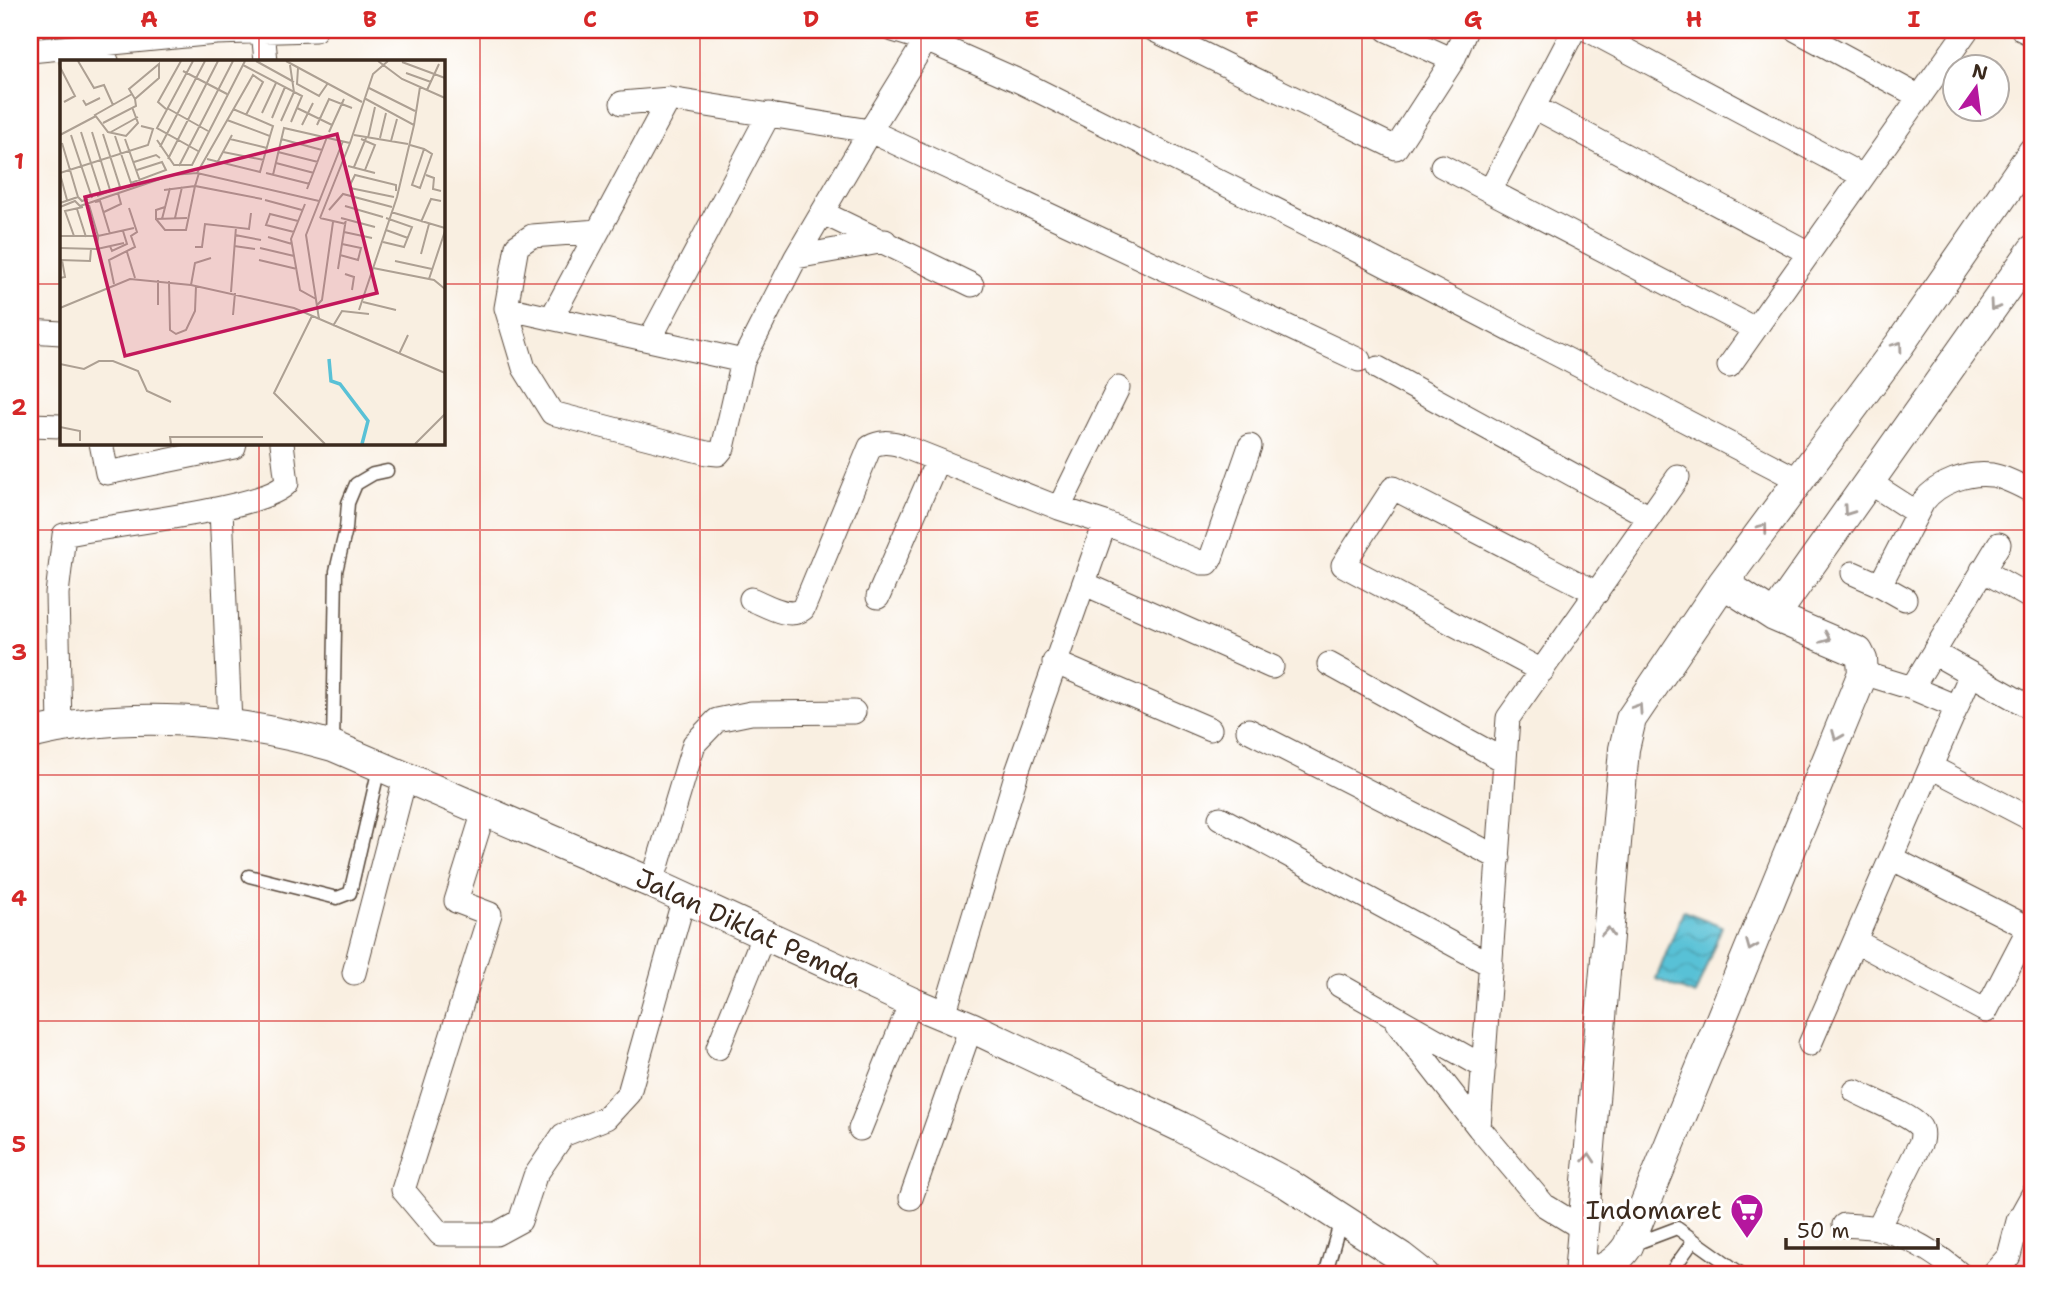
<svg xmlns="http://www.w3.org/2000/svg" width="2063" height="1305" font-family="'Shantell Sans',sans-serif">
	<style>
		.built { fill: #f6cfd6 }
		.water { fill: url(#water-waves); stroke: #4a767a; stroke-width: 2 }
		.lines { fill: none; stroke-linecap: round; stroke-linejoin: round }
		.service-casing { stroke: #58483b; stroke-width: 15 }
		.minor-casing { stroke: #58483b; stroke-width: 25 }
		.tertiary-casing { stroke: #58483b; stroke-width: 32 }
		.service { stroke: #fff; stroke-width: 12 }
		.minor { stroke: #fff; stroke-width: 23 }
		.tertiary { stroke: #fff; stroke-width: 30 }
		.oneway { stroke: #a79f9a }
		.grid { fill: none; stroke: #d62828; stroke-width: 2; stroke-opacity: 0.55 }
		.labels { text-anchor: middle; stroke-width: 6; stroke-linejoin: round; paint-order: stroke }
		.street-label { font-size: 26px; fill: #3b2a1e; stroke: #fff }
		.poi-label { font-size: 26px; fill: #3b2a1e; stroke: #fff; text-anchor: end }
		.inset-river { fill: none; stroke: #59c1d6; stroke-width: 3.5 }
		.inset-road { fill: none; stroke: #ada093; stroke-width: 2 }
		.view { fill: #c2185b; fill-opacity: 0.15; stroke: #c2185b; stroke-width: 3.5 }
		.inset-edge { fill: none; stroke: #3b2a1e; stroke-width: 3.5 }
		.neatline { fill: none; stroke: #d62828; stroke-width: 2.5 }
		.grid-label { font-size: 23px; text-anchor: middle; font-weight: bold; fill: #d62828 }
	</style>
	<defs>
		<pattern id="water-waves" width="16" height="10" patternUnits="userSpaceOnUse" patternTransform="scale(1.75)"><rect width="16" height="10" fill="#59c1d6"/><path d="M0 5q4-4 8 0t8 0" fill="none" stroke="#4b9dad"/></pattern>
	</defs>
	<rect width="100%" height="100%" fill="#fff"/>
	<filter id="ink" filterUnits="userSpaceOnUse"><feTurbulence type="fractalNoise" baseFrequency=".0143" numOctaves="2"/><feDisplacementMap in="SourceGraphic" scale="14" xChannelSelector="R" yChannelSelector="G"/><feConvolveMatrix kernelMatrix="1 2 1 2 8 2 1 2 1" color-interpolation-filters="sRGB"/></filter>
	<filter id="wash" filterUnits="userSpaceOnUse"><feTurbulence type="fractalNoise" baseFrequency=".00686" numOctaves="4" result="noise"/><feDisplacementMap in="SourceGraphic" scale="28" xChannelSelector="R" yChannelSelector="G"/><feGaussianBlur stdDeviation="1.57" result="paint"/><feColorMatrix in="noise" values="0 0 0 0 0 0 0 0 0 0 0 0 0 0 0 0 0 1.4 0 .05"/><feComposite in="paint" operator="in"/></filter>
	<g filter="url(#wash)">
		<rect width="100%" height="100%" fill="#f9efe1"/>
		<path class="built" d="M2033,1233V1275H2012Z"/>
		<path class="water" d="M1683,911L1722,926L1695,995L1656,979Z"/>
	</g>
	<g filter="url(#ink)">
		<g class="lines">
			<defs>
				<path id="service" d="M333,746L336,571L346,529L348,503L356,484L373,474L387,471
					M249,876L337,898L350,893L379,768
					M1632,1245L1677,1228L1743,1275
					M1325,1275L1341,1220
					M1669,1275L1694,1240"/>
				<path id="minor" d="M893,30L926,40L1021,82L1364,254L1799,480
					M1154,30L1396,148L1453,60L1466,30
					M1387,30L1453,60
					M1588,30L1863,176
					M1796,30L1920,97
					M2023,30L2033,35
					M263,31L266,61
					M30,51L216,33L315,30
					M71,61L97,58L107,61
					M622,103L669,99L870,131L926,40
					M1534,107L1809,253
					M1442,166L1755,329
					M1490,191L1574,30
					M823,213L972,285
					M598,231L532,236L517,246L506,308L743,361
					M796,257L885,241
					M506,308L524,368L552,413L707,453L718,454L723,448L743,361L796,257L870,131L1359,360
					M552,317L669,99
					M30,331L61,333
					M650,339L769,114
					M1729,366L1967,30
					M1378,368L1650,517
					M30,425L61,426
					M101,443L107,473L234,447L235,443
					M1869,482L1917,513
					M1059,508L1118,388
					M221,509L230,724
					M1982,570L2033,599
					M1853,573L1880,585L1923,502C1938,482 1968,472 1992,475C2005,477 2021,486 2033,492
					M1085,584L1272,667
					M1880,585L1905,599
					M878,597L937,461
					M751,599C766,605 789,620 803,609L870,447C880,441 889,442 900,445L1059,508L1105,523L1202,563H1208L1211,558L1250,446
					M1934,653L2033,709
					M1054,662L1210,729
					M1329,664L1505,761
					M1542,671L1343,565L1393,488L1597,593
					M1863,673L1912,688L1957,707
					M1912,688L1999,544
					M60,726L57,594L64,535C106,525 266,510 287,483L282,443
					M1248,730L1499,858
					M1931,767L2033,820
					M484,811L456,901L490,914L403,1190L440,1234H496L520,1221L535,1176L563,1135L606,1118L629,1093L684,898
					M1220,818L1491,965
					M652,883L694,744L717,720L751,713L854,712
					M1855,941L1986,1011L2029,928L1891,858
					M354,973L405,778
					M1339,985L1484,1067
					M944,1015L1017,772L1105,523
					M1397,1023L1479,1128
					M1810,1044L1971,674
					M718,1048L764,934
					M1855,1091C1869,1099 1910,1115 1919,1126C1923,1130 1922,1137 1921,1142L1878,1228
					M860,1129L911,1002
					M911,1198L971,1027
					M1844,1225C1855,1226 1867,1226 1877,1228C1908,1236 1938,1254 1961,1275
					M1583,1229L1544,1205L1479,1128L1508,718L1678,477
					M1992,1275L2009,1256L2018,1221L2033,1194"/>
				<path id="tertiary" d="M1774,616L2033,250
					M30,734C129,709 236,719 333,746L652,883L911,1002L971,1027L1181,1127L1288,1184L1401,1257L1424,1275
					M1579,1275L1624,749L1631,719L1723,583L1900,344L2033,152
					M1589,1275C1606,1268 1617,1262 1628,1246L1863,673L1862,660L1858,652L1774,616L1723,583"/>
			</defs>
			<use href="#service" class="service-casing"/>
			<use href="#minor" class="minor-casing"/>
			<use href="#tertiary" class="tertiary-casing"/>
			<use href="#service" class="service"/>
			<use href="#minor" class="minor"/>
			<use href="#tertiary" class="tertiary"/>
		</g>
		<defs><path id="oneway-chevron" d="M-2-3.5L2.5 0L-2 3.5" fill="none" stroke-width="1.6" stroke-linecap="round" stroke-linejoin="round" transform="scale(1.75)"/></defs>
		<g class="oneway">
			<use href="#oneway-chevron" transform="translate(1994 306) rotate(125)"/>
			<use href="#oneway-chevron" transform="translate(1898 346) rotate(-54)"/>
			<use href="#oneway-chevron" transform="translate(1848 511) rotate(125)"/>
			<use href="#oneway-chevron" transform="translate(1763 528) rotate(-53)"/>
			<use href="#oneway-chevron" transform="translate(1826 638) rotate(23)"/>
			<use href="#oneway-chevron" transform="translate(1638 708) rotate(-56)"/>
			<use href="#oneway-chevron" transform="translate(1837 736) rotate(112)"/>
			<use href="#oneway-chevron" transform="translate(1608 932) rotate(-85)"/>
			<use href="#oneway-chevron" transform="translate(1751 946) rotate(112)"/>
			<use href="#oneway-chevron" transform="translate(1589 1158) rotate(-85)"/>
		</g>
	</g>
	<path class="grid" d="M259,30V61M480,30V1275M700,30V1275M921,30V1275M1142,30V1275M1362,30V1275M1583,30V1275M1804,30V1275M30,284H61M443,284H2033M259,443V1275M30,530H2033M30,775H2033M30,1021H2033"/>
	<defs>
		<symbol id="supermarket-pin" viewBox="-11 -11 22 30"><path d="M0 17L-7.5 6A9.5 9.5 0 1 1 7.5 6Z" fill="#b5179e" stroke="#fff"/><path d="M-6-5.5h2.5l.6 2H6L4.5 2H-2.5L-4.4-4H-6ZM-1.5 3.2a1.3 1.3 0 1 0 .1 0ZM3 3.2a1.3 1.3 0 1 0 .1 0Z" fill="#fff"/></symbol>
	</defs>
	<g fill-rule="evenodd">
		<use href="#supermarket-pin" x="1728" y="1191" width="38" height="52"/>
	</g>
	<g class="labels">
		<g class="street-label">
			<text transform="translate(749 928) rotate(25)" y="9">Jalan Diklat Pemda</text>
		</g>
		<g class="poi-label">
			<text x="1722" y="1219">Indomaret</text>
		</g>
	</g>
	<g transform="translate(60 60)">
		<rect width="385" height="385" fill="#f9efe1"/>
		<path class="inset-river" d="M269,299L271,321L280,324L308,361L302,384"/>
		<path class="inset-road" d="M18,1L34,28L44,25L53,45M133,1L97,68L138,91M196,1L234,22M226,1L302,42M318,1L342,19L385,38M342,2L385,18M183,5L242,36L231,62M0,7L15,36L4,42M238,8L237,24L259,36L268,23M123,11L167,34M346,13L371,22M309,28L355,51M367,30L379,4M72,34L35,55L48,72L66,76L78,63L72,47M23,40L26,45L40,38M107,48L148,71M237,48L272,65M106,49L98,42L121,1M173,49L213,66L210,76M202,53L216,23M212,58L225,27M221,61L234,32L230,5M43,63L76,46L75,39L99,18V4L69,29L75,39M242,65L253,43M257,65L269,39L292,48M354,65L360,27M21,72L41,134M32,72L50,130M51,72L78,57M269,72L284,39M0,75L36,56M11,75L32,138M294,75L348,84M55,76L71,123L106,110L102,102L77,110M308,78L315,47M320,78L326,53M65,79L80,121M170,79L207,88M221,79L262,90M301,79L315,85L305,110M97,80L114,105H132L185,1M331,81L337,59M2,83L18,137M350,85L364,89L372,94L360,128L352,125L364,89M100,87L145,1M163,92L204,100M218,92L258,102M108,99L158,1M147,99L200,112L210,76L167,60M74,102L96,95L100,98M157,103L172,75M216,103L254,113M119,106L173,1M288,106L315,113M294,107L306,78M0,113L88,85L93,69L81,66M137,113L193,15L203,22L186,55M206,113L250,124M0,114L7,140M213,115L224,68L290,83L313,14L328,1M366,115L374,118L373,129L381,131M290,125L295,115L336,125V131M290,128L334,137M247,129L267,77M104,130L135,126L139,113M37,136L60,127L43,74M205,140L242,150M35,142L40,141L50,174M0,143L18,137L22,141L28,139M245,144L231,179L240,230L256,239M285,146L323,157M0,147L15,141L20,146L112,115L137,113L259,141M105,147L96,150V159L127,158M17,149L26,177M269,150L283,134L332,147M44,152L61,144L58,133M331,152L385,168M115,158L122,127M260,158L290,83M260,158L286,164M281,158L315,167M96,159L105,170H126L135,126L202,139M102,159L110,128M361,162L371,139L381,141M326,170L348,178M234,172L206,165L210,154L238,161M284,172L312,178M175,175L201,180M0,176H38L74,168M14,176L5,151L23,147M208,177L232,184M323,182L344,187L352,167L326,158M50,186L52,191L67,184L63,171M174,186L195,189M135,187H142L145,164L189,169L191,153M0,188L37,189L38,176L29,145M200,188L234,196M37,189L64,183M67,192L75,218M361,194L369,164M280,195L298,200L301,188L282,184M0,200L30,201L31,189M199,200L237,209M335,201L372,209M313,208L374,220L385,229M278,209L286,159M285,214L294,217L292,230M0,218L5,217L2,200M369,219L385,171M109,221L110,270L116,274L126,270L135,251L136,226M54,224L49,200L75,187L71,176L77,172L69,148M131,225L135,203L151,198M171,232L176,167M303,242L336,250M98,245V220M257,245L262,240L273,162M0,248L70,219L131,225L234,248L385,313M299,250L337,137L354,65L304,38M173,255L175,233M252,256L214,333L265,384M259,259L246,175L283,81M273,266L282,251L309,254M339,294L348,275M0,304L24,309L39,301H53L78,311L87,331L111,342M0,367L20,371V381M111,384L110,377H203M355,384L385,354"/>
		<path class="view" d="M277,74L317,233L65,296L25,137Z"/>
		<rect width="385" height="385" class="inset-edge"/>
	</g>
	<rect width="2063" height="1305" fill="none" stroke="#fff" stroke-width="77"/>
	<g transform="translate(1976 88) rotate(14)"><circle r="33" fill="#ffffff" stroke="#b1aaa5" stroke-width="2"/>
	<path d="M0-5L12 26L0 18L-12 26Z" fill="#b5179e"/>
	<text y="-10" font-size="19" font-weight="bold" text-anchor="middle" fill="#3b2a1e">N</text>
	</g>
	<path d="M1786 1238v10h152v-10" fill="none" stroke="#3b2a1e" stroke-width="3.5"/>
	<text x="1797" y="1238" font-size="21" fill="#3b2a1e" stroke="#ffffff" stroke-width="5" paint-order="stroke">50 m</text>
	<rect x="38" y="38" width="1986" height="1228" class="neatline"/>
	<g class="grid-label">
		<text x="149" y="27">A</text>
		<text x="370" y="27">B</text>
		<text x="590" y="27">C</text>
		<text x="811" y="27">D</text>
		<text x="1032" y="27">E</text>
		<text x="1252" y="27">F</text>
		<text x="1473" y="27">G</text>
		<text x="1694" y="27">H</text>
		<text x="1914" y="27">I</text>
		<text x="19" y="169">1</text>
		<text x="19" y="415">2</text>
		<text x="19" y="660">3</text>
		<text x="19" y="906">4</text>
		<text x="19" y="1152">5</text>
	</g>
</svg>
